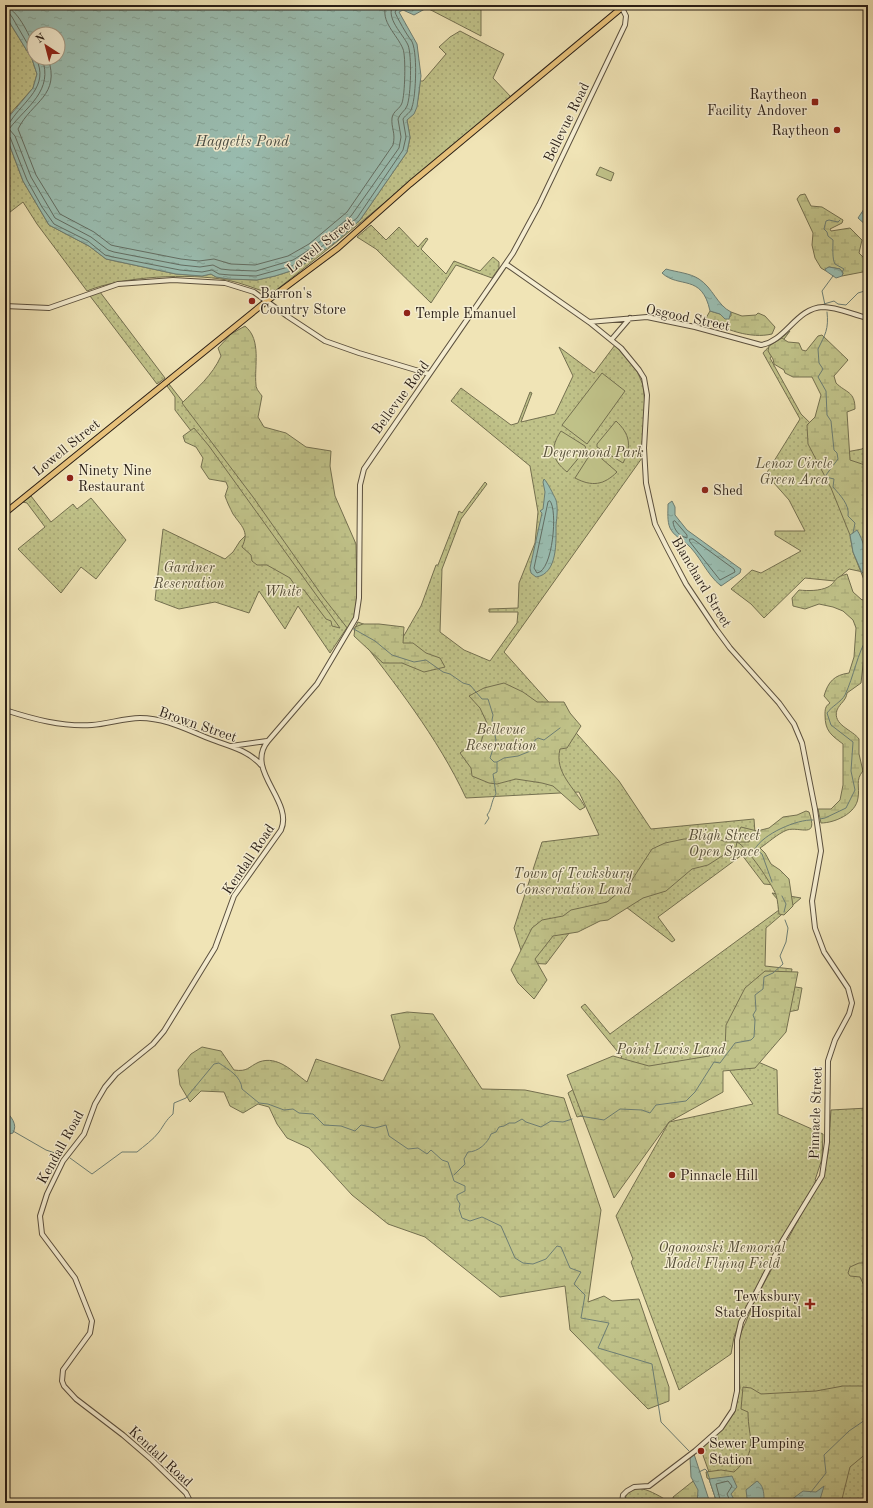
<svg xmlns="http://www.w3.org/2000/svg" width="873" height="1508" font-family="'Old Standard TT',serif">
	<style>
		.grass { fill: url(#grass-dots); stroke: #747050 }
		.wetland { fill: url(#wetland-marsh); stroke: #747050 }
		.pitch { fill: #c0c289; stroke: #747050 }
		.water { fill: url(#water-ripples); stroke: #6d7e74; fill-rule: evenodd }
		.lines { fill: none; stroke-linecap: round; stroke-linejoin: round }
		.shore { stroke: #626e64; stroke-width: 1 }
		.stream { stroke: #6d7e74; stroke-width: 1 }
		.minor-casing { stroke: #5b503e; stroke-width: 6 }
		.major-casing { stroke: #291e16; stroke-width: 7 }
		.minor { stroke: #f5edd0; stroke-width: 4 }
		.major { stroke: #e8c27b; stroke-width: 5 }
		.poi-dot { fill: #8f2418; stroke: #f5edd0; stroke-width: 1.5 }
		.labels { text-anchor: middle; stroke-width: 3; stroke-linejoin: round; paint-order: stroke }
		.poi-label { font-size: 14px; fill: #291e16; stroke: #f5edd0; text-anchor: start }
		.street-label { font-size: 14px; fill: #291e16; stroke: #f5edd0 }
		.park-label { font-size: 14px; font-style: italic; fill: #564f38; stroke: #f5edd0 }
		.water-label { font-size: 15px; font-style: italic; fill: #4b4e45; stroke: #f5edd0 }
	</style>
	<defs>
		<pattern id="grass-dots" width="8" height="8" patternUnits="userSpaceOnUse"><rect width="8" height="8" fill="#c0c289"/><path d="M2 2h.1M6 6h.1" fill="none" stroke="#a5a676" stroke-width="1.8" stroke-linecap="round"/></pattern>
		<pattern id="wetland-marsh" width="20" height="14" patternUnits="userSpaceOnUse"><rect width="20" height="14" fill="#c0c289"/><path d="M1 5h8M5 5V1M11 12h8M15 12V8" fill="none" stroke="#a5a676"/></pattern>
		<pattern id="water-ripples" width="26" height="14" patternUnits="userSpaceOnUse"><rect width="26" height="14" fill="#9abeb2"/><path d="M2 4q2-2 4 0t4 0M15 11q2-2 4 0t4 0" fill="none" stroke="#85a398"/></pattern>
	</defs>
	<rect width="100%" height="100%" fill="#f0e4b6"/>
	<filter id="stains"><feTurbulence type="fractalNoise" baseFrequency=".005" numOctaves="4"/><feColorMatrix values="0 0 0 0 .2 0 0 0 0 .09 0 0 0 0 .02 0 0 0 .5 -.17"/></filter>
	<radialGradient id="worn" r=".72"><stop offset=".6" stop-color="#630" stop-opacity="0"/><stop offset="1" stop-color="#630" stop-opacity=".3"/></radialGradient>
	<path class="grass" d="M432,5H481V36L427,8Z
		M5,15L32,59L37,74L33,88L9,115L5,124Z
		M460,31L504,54L493,78L511,97C431,163 353,231 271,294C256,289 242,283 227,280C189,273 123,276 87,291L37,224L23,202L5,216V133L23,181L49,225L89,246L106,259L176,274L202,276L211,274L216,277L229,279L257,280L275,276L297,269L334,243L360,220L407,152L410,138L407,120C418,110 419,96 420,81H423L446,54L439,47L450,37Z
		M371,225L386,240L399,227L418,247L426,238L428,239L421,249L446,274L454,261L480,271L493,257L499,262V268L492,278L456,265L431,303L376,249L357,237Z
		M100,292L165,378L157,384L90,296Z
		M790,331L770,358L801,414L841,453L862,449L868,444V573L849,569L835,581L805,578L764,618L751,604L731,589L752,570L761,573L801,551L775,535V531H805L789,500L766,474L800,419L763,353C770,344 781,339 790,331Z
		M615,345L637,371L643,385L645,404L642,458L504,652L619,781L651,829L754,819L756,847L775,885L764,884L742,855L658,917L675,940L672,942L622,904L573,928L546,964L525,963L514,928L542,842L599,835L579,792L466,798C437,736 395,684 354,630L358,622L402,639L421,606L436,565H438L459,511L462,513L485,482L487,484L461,519L442,569L440,632L464,650L490,661L517,623L518,612H489V609L518,608L519,583L535,543L538,512L530,466L451,401L461,388L511,425L518,423L530,392L532,393L521,422L555,414L573,376L559,347L594,373Z
		M169,384L215,443L257,433L348,626L330,653L298,606L285,629L259,591L249,613L215,602L179,609L155,600L163,529L225,559L233,552L240,541L260,521L175,410V397L167,386Z
		M31,496L51,522L73,504L77,509L91,498L126,540L96,579L81,567L61,593L18,549L45,527L27,503L23,502Z
		M772,893L801,898L766,928L765,966L792,969L789,986L802,988L798,1010L762,1017L758,1062L777,1070L778,1114L823,1134L822,1159L815,1180L817,1182L742,1316L734,1337L731,1354L679,1390L631,1262L633,1259L616,1216L669,1122L753,1104L723,1061L584,1117L581,1116L577,1117L568,1093L622,1057L581,1007L585,1004L610,1034L779,910L778,900Z
		M868,1108V1503H720L700,1447L727,1423L735,1411L740,1388L737,1352L740,1335L756,1298L822,1176L828,1153L831,1110Z
		M699,1482L709,1503H624C628,1476 654,1493 668,1501Z"/>
	<path class="wetland" d="M805,194L811,206L822,207L843,220L842,223L830,229L831,231L850,228L862,240L859,253L863,257L868,255V271L842,276L843,273L840,269L829,267L826,269V271L821,268L815,258L812,245L813,233L797,199L800,195Z
		M710,311L720,314L724,318L731,316V312L742,316L756,315L758,313L765,316L775,327L772,334C751,339 724,330 706,318Z
		M245,326C262,340 254,366 256,385C256,389 260,393 262,396L258,417L264,427L286,433L306,447L331,451L330,466L335,496L356,544L357,597L354,617L348,629L323,597L253,497L182,403C197,388 212,376 221,356L218,348L231,334Z
		M822,335L848,360L834,376L836,383C846,393 855,391 855,409L847,412L850,460L865,465L868,468V650L864,656L861,683L847,693C846,701 840,703 837,710C832,725 853,730 859,739V754L863,771C855,780 860,787 858,798C856,814 834,823 821,823L818,809H831L840,800L843,785V744C831,735 825,731 825,715C825,710 825,706 830,703L824,696C828,682 834,675 849,673L854,657L856,628L853,620L843,611L833,607L819,604L805,609L793,606L792,598L799,590C808,591 820,591 828,587C837,582 832,578 847,574L853,592L862,600L865,599L868,590L853,552L850,535L831,488L808,444L807,425L815,417L821,395L812,377H793L785,373L784,370L774,364L773,359L768,351L769,346L782,338L788,342L799,343L802,350L806,351L818,336Z
		M194,428L209,446L340,628L332,626L331,621L326,619L304,590L296,587L290,578L267,565H257L252,561L251,555L242,547C250,531 241,526 233,514C230,508 227,502 225,496L228,487L226,482L209,479L201,467L203,458L196,447L185,442L183,436Z
		M363,624H379L404,627L403,643H413L426,653L440,658L445,667L424,672L402,663H383L354,636L355,627Z
		M504,683L523,692L537,702H564L570,713L581,726L567,748L560,749C554,773 575,788 585,807L580,810L553,786L542,783L516,779L497,784L489,783L472,776L471,768L460,753L470,745L481,742L487,723L480,708L469,696L484,688Z
		M806,811L809,812C819,840 800,826 787,830C777,834 768,843 760,848L765,853L771,864L780,870L789,879L793,906L784,915L779,914C778,908 778,901 776,895C772,884 747,847 737,842L736,847L708,865L692,869L666,891L643,898L608,920L600,921L578,932L553,936L535,959L547,980L534,999L518,983L511,970L532,928L542,920L563,916L571,910L607,902L630,883L652,849L665,843L684,839H718L726,842H749L750,839L739,831L741,827L757,831L769,828L783,817L797,815Z
		M765,971L798,972L786,1032L755,1068L723,1071V1092L669,1122L614,1198L567,1075L613,1056L649,1066L709,1056L725,1050L726,1025L745,988Z
		M407,1012L433,1014L482,1089L525,1090L564,1098L601,1210L588,1302L604,1296L612,1301L639,1299L669,1387V1401L648,1409L570,1330L565,1286L500,1297L425,1237L388,1224L352,1195L309,1148L287,1138L277,1124L269,1107L258,1104L243,1113L230,1106L224,1092L201,1091L190,1102L180,1085L178,1070L191,1054L202,1047L221,1051L234,1070C248,1072 248,1067 259,1062C278,1055 293,1072 307,1082L316,1059L383,1081L400,1047L391,1015Z
		M859,1263H868V1290H866L860,1277L850,1276L848,1273L850,1267Z
		M843,1386H868V1452L850,1467L841,1503H717L709,1479L707,1478L706,1472L721,1470L734,1472C760,1449 748,1440 748,1412L741,1409L743,1387L751,1388L761,1394L816,1391Z
		M697,1478L710,1503H676L673,1497Z"/>
	<path class="pitch" d="M600,167L614,173L611,181L596,175Z
		M602,373L625,391L587,444L562,425Z
		M616,421C630,434 632,446 623,463L597,447V444Z
		M561,431L585,446L586,449L567,472C551,459 550,448 561,431Z
		M594,452L617,472C604,485 592,487 575,478L591,453Z"/>
	<path class="water" d="M5,5H432L414,15L403,10L399,12L417,44L421,76L417,107L414,114L407,120L410,137L407,152L360,220L337,241L297,269L275,276L257,280L229,279L216,277L211,274L202,276L176,274L106,259L89,246L49,225L23,181L5,133L7,119L33,88L37,74L32,59L5,15ZM34,34H58V58H34Z
		M868,203V227L858,218Z
		M829,267L840,269L843,273L842,276L836,278L826,271L825,269Z
		M666,269C676,272 690,273 699,279C713,288 717,305 731,312L729,319H725L720,314L710,311C702,273 679,289 662,273Z
		M544,479C548,483 553,494 556,500C558,507 557,517 556,525C556,541 558,574 536,577L531,573L530,568L542,513L540,511L543,509L545,492L543,482Z
		M672,501L675,507V515L687,530L738,567L741,569L740,573L721,586C706,574 700,555 686,543C680,538 674,536 670,528C667,521 668,512 668,504Z
		M857,530C863,539 868,558 868,569L862,573L853,552L850,535Z
		M5,1110C11,1117 18,1124 13,1133L5,1135Z
		M694,1454L710,1503H697L698,1490L691,1477L690,1457Z
		M732,1476L737,1487L731,1494L736,1503H717L709,1479Z
		M757,1481C763,1485 764,1492 764,1499L768,1503H743L747,1498L746,1490Z
		M824,1486L819,1503H787L803,1491L816,1492Z"/>
	<g class="lines">
		<path class="shore" d="M5,7C17,8 29,35 34,46
			M5,12L9,13L12,17L34,55
			M42,58C54,91 27,106 9,129L15,136L31,177L55,218L91,237L108,250L114,252L181,265L200,267L213,265L221,269L230,270L256,271L293,260L312,248L351,216L399,148L401,137L398,119C400,113 405,111 407,106C411,96 412,55 408,45C403,34 385,18 393,5
			M48,58C61,96 32,101 18,129L36,175L60,214L94,232L111,245L115,246L181,259L199,261L214,259L231,264L255,265L288,256L309,244L347,212L393,145C396,133 391,128 392,118C393,111 400,109 402,103C405,95 406,56 403,49C397,34 380,22 386,5
			M5,123L10,122C24,100 50,87 36,58
			M5,135L10,137L27,180L42,207L54,224L88,241L105,255L113,257L180,270L202,272L212,270L219,274L230,275L256,276L292,266L310,256L357,218L403,150L406,137L403,119C406,114 411,113 412,107C416,96 418,49 411,40C408,37 396,16 395,12L399,6H404L413,10L422,5
			M550,501C558,509 553,571 537,573L534,568L548,502Z
			M675,521L687,535V538C679,536 674,530 673,522Z
			M690,539H693L734,569L735,572L720,580L690,542Z
			M721,1503L716,1484L728,1481L732,1486L727,1494L731,1503"/>
		<path class="stream" d="M840,220L838,222L829,220L826,221L824,229L827,232L828,236L833,240C833,247 832,259 835,264L844,269L842,272
			M824,304L834,301L838,304L846,305L858,293L868,290
			M825,305L822,291L833,276
			M827,312C829,329 825,335 818,349L819,363L823,369L818,377L826,391L827,415L831,421L834,450L837,453L838,459L826,475V477L834,479L833,487C840,495 850,505 848,516L855,523L853,533
			M864,572L865,581L868,584
			M352,628L375,641L392,655L414,662L426,660L443,672L450,674L463,683L470,685L482,699H488L493,715L492,720L496,740L490,758L494,762H497
			M497,762L504,758L518,756L533,750L535,740L538,738L544,740L560,728
			M820,819L825,818L846,808L855,790L851,771L853,742L831,725L827,713C832,706 841,702 845,695C854,676 857,654 868,636
			M485,824L489,818L487,815C492,809 491,801 496,794L493,774L497,772V763
			M772,882L762,854L755,849C763,834 797,819 813,820
			M782,896L786,904L784,912
			M580,1116L604,1120L620,1109L642,1110L650,1113L656,1105L686,1101L695,1092L714,1062L720,1063L735,1043L751,1040L754,1037L755,1020L753,1015L756,1010L755,995L763,989L764,977L773,973L783,964L780,956L786,942L788,928L785,920
			M13,1131L46,1150L61,1155
			M70,1158L92,1174L122,1152H137C144,1146 153,1140 159,1132C164,1125 166,1120 173,1114L174,1103L186,1098L214,1064L219,1063C229,1070 241,1076 242,1089L259,1103L268,1104L284,1110L293,1109L299,1113L313,1114L324,1125L341,1126L355,1131L361,1125L375,1128L386,1125L389,1136L408,1149L418,1148L427,1154L431,1150L442,1160L448,1162L454,1181L465,1186V1191L457,1195V1199L460,1204L459,1209L462,1218L470,1221L482,1217L501,1226L515,1258L523,1263L533,1264L546,1259L557,1246L561,1247L570,1268L581,1272L574,1284L585,1295L581,1318L609,1323L598,1348L652,1364L661,1422L689,1451
			M454,1175L465,1164L464,1159L468,1152C478,1152 488,1143 491,1134L496,1132L499,1127L504,1126L509,1123H515L522,1119L526,1122L541,1127L551,1121L563,1122L572,1119
			M699,1472L705,1469L707,1471L710,1480
			M811,1492L826,1473L824,1455L849,1431L868,1418"/>
		<defs>
			<path id="minor" d="M506,264L589,322L647,317L695,327L761,345C786,341 796,308 823,307C837,307 854,315 868,318
				M5,306L49,308L118,284L173,280L225,283L254,292L287,316L325,341L359,353L429,374
				M589,322L621,348L639,370L644,378L647,395L644,448L646,483L655,524L666,546L686,584L716,629L730,648L779,703L794,724L802,743L815,809L821,851L812,901L815,928L824,952L848,988L852,1003L849,1014L835,1040L828,1061L827,1142L822,1176L783,1240L741,1322L737,1340V1391L733,1410L721,1428L695,1451L649,1486L634,1487L627,1491L623,1495L622,1503
				M612,339L630,318
				M5,710C33,719 62,727 92,725C108,724 124,718 140,718C167,718 189,731 213,740C230,746 249,751 261,765
				M231,746L267,741
				M191,1503L186,1493L152,1460L123,1435L76,1399L64,1386L62,1381L63,1370L90,1333L92,1321L75,1278L42,1234L40,1216L47,1194L63,1161L84,1134L95,1104L105,1087L116,1074L153,1044L164,1031L215,948L234,896L281,830C294,801 244,770 268,741L317,684L356,618L359,598L360,485L364,469L513,253L539,205L625,25L626,16L622,8"/>
			<path id="major" d="M5,513L263,304L338,248L410,184L625,5"/>
		</defs>
		<use href="#minor" class="minor-casing"/>
		<use href="#major" class="major-casing"/>
		<use href="#minor" class="minor"/>
		<use href="#major" class="major"/>
	</g>
	<g class="poi-dot">
		<rect x="811" y="98" width="8" height="8" rx="2"/>
		<circle cx="837" cy="130" r="4"/>
		<circle cx="252" cy="301" r="4"/>
		<circle cx="407" cy="313" r="4"/>
		<circle cx="70" cy="478" r="4"/>
		<circle cx="705" cy="490" r="4"/>
		<circle cx="672" cy="1175" r="4"/>
		<path d="M808 1298h4v4h4v4h-4v4h-4v-4h-4v-4h4z"/>
		<circle cx="701" cy="1451" r="4"/>
	</g>
	<g class="labels">
		<g class="poi-label">
			<text x="807" y="99" text-anchor="end">Raytheon<tspan x="807" dy="16">Facility Andover</tspan></text>
			<text x="829" y="135" text-anchor="end">Raytheon</text>
			<text x="260" y="298">Barron's<tspan x="260" dy="16">Country Store</tspan></text>
			<text x="415" y="318">Temple Emanuel</text>
			<text x="78" y="475">Ninety Nine<tspan x="78" dy="16">Restaurant</tspan></text>
			<text x="713" y="495">Shed</text>
			<text x="680" y="1180">Pinnacle Hill</text>
			<text x="801" y="1301" text-anchor="end">Tewksbury<tspan x="801" dy="16">State Hospital</tspan></text>
			<text x="709" y="1448">Sewer Pumping<tspan x="709" dy="16">Station</tspan></text>
		</g>
		<g class="street-label">
			<text transform="translate(566 122) rotate(-64)" y="5">Bellevue Road</text>
			<text transform="translate(320 245) rotate(-38)" y="5">Lowell Street</text>
			<text transform="translate(688 317) rotate(12)" y="5">Osgood Street</text>
			<text transform="translate(400 397) rotate(-54)" y="5">Bellevue Road</text>
			<text transform="translate(66 447) rotate(-39)" y="5">Lowell Street</text>
			<text transform="translate(702 582) rotate(59)" y="5">Blanchard Street</text>
			<text transform="translate(198 724) rotate(19)" y="5">Brown Street</text>
			<text transform="translate(248 859) rotate(-56)" y="5">Kendall Road</text>
			<text transform="translate(815 1113) rotate(-88)" y="5">Pinnacle Street</text>
			<text transform="translate(60 1147) rotate(-61)" y="5">Kendall Road</text>
			<text transform="translate(161 1456) rotate(43)" y="5">Kendall Road</text>
		</g>
		<g class="park-label">
			<text x="593" y="457">Deyermond Park</text>
			<text x="794" y="468">Lenox Circle<tspan x="794" dy="16">Green Area</tspan></text>
			<text x="189" y="572">Gardner<tspan x="189" dy="16">Reservation</tspan></text>
			<text x="283" y="596">White</text>
			<text x="501" y="734">Bellevue<tspan x="501" dy="16">Reservation</tspan></text>
			<text x="724" y="840">Bligh Street<tspan x="724" dy="16">Open Space</tspan></text>
			<text x="573" y="878">Town of Tewksbury<tspan x="573" dy="16">Conservation Land</tspan></text>
			<text x="671" y="1054">Point Lewis Land</text>
			<text x="722" y="1252">Ogonowski Memorial<tspan x="722" dy="16">Model Flying Field</tspan></text>
		</g>
		<g class="water-label">
			<text x="242" y="146">Haggetts Pond</text>
		</g>
	</g>
	<rect width="873" height="1508" fill="none" stroke="#f0e4b6" stroke-width="20"/>
	<rect x="6" y="6" width="861" height="1496" fill="none" stroke="#291e16" stroke-width="2"/>
	<rect x="10" y="10" width="853" height="1488" fill="none" stroke="#291e16"/>
	<g transform="translate(46 46) rotate(324)"><circle r="19" fill="#f5edd0" stroke="#a39a86"/>
	<path d="M0-3L7 15L0 10L-7 15Z" fill="#8f2418"/>
	<text y="-6" font-size="11" font-weight="bold" text-anchor="middle" fill="#291e16">N</text>
	</g>
	<rect width="100%" height="100%" filter="url(#stains)"/>
	<rect width="100%" height="100%" fill="url(#worn)"/>
</svg>
